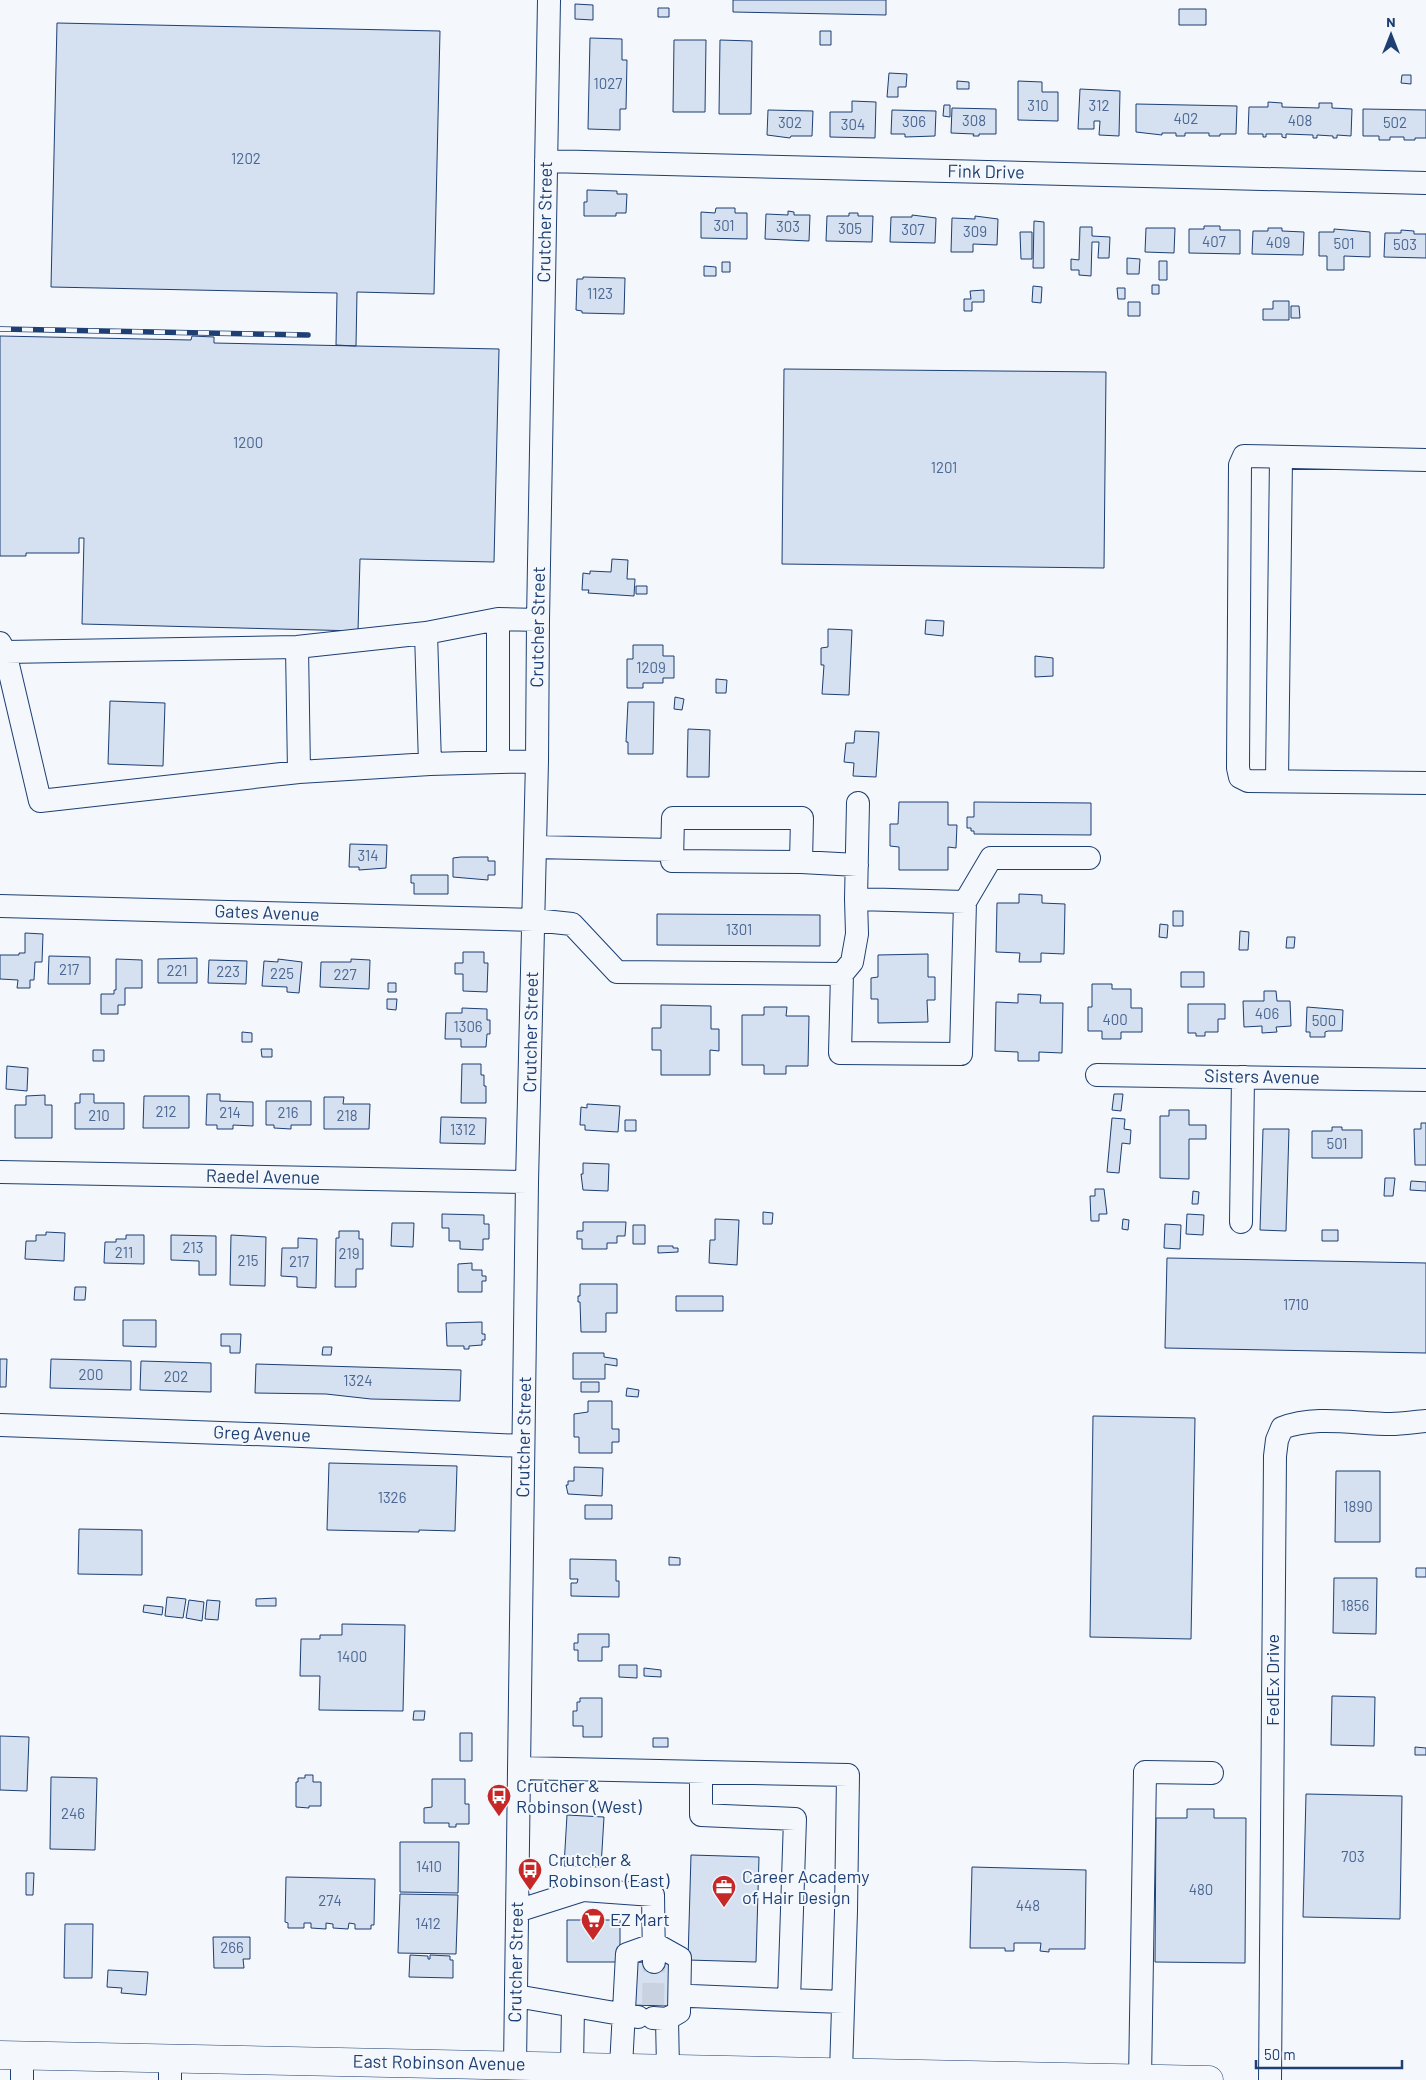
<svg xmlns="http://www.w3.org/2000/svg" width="1426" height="2080" font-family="Barlow,sans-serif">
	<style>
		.building { fill: #d5e0f0; stroke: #1d3f73 }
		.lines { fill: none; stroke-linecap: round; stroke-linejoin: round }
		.minor-tunnel { stroke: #c9d2e0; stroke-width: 22; stroke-dasharray: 22 11; stroke-linecap: butt }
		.minor-casing { stroke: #1d3f73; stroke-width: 24 }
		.highway-casing { stroke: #1d3f73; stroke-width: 29 }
		.minor { stroke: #f4f7fb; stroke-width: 22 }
		.highway { stroke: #f4f7fb; stroke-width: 28 }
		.rail-casing { stroke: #1d3f73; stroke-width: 5.5 }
		.rail { stroke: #f4f7fb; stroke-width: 4; stroke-dasharray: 11; stroke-linecap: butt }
		.labels { text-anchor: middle; stroke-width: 4; stroke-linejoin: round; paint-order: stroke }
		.number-label { font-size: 15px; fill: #4b6792 }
		.street-label { font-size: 18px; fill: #1d3f73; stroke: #f4f7fb }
		.poi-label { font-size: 18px; fill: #1d3f73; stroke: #f4f7fb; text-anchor: start }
	</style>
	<rect width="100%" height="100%" fill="#f4f7fb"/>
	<path class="building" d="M733,0H886V15L733,12Z
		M575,4L593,5V20L575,19Z
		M658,8H669V17H658Z
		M1179,9H1206V25H1179Z
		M57,23L440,31L434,294L357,292L356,346L336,345L337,293L51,287Z
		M820,31H831V45H820Z
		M590,38L622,39V60H627L626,109H620V130L588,129Z
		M674,40H706L705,112H673Z
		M720,40L752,41L751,114H719Z
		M889,73L907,74L906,87H898V97H887Z
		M1402,75H1411V84L1401,83Z
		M957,81L969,82V89H957Z
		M1018,81L1042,82V92H1058V121L1018,120Z
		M1080,89L1120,91L1119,136L1099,135L1100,121H1094V129H1078Z
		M852,101L876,102L875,138L830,137V112H852Z
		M1268,102L1282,103V107L1319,108V103H1332V108L1352,109L1351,136L1337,135V138H1333V136L1317,135V138H1313V135L1286,134V138L1282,137V134H1266V137H1263V134H1248L1249,107H1268Z
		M1136,104L1237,106L1236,134H1220V136H1209V133H1185V136H1176V133H1162V135L1136,132Z
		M944,105H950V117L943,116Z
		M952,108L996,109V134H979V136H973L974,134L951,133Z
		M1363,109L1426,110V138H1415V140H1404V137H1390V140H1379V136H1363Z
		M768,110L813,111L812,136H791L790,138L767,135Z
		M892,110L936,111L935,136L905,137V134H891Z
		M587,190L617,191V194H627L626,213H616V216H584V202H587Z
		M716,208H735V213H747V239L701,238V212L715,213Z
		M788,211L794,212V215H810L809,241L765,239L766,214L788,215Z
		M849,213H858V216H873L872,242L826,241L827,216H849Z
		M912,215L936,218L935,243L890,242L891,217H912Z
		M975,216L998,219L997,245L973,244V252H951L952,218L975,219Z
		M1034,221L1044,222V268H1033Z
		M1204,226H1220V230H1240V254L1189,253V229H1204Z
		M1080,227H1092V236L1110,237L1109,258H1098L1099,242H1092L1091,276L1079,275V270H1071V259L1079,260Z
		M1146,228H1175L1174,253L1145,252Z
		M1268,228H1282V231L1304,232L1303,255L1252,254L1253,231H1268Z
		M1334,229L1370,232V257L1344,256V270H1327V256H1319V232H1334Z
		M1401,230L1414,231V234H1426V258L1384,257L1385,233H1401Z
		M1020,232H1032V259H1021Z
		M1127,258L1140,259L1139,274H1127Z
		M1159,261H1167V280H1159Z
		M722,262H730V272H722Z
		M704,266L716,267V276H704Z
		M583,277L625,278L624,314L582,313V311L576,310L577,279H583Z
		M1152,285H1159V294H1152Z
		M1033,286L1042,287L1041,303L1032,302Z
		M1117,288H1125V299H1118Z
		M984,290V302H972V311H964V299H971L970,291Z
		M1273,301H1289V320H1263V309H1273Z
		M1128,302H1140V316H1128Z
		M1291,306H1299L1300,318H1291Z
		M0,336L191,340L192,336L214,337V343L499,349L494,562L360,559L358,631L82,624L84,538H79V553H26V556H0Z
		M784,369L1106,372L1104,568L782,564Z
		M612,559L628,560L627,579H635L634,596L588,593L589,590H582L583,573L590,574V571L611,572Z
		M636,586H647V594H636Z
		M926,620L944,621L943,636L925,634Z
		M828,629L852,630L849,695L822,694L824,665H821V648L828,647Z
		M633,645H663V656H674V678H663V683H643V688H627V659H633Z
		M1035,656L1053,658V676L1035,677Z
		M716,679L727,680L726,693H716Z
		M675,697L684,699L682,710L674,709Z
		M110,701L165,703L163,766L108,764Z
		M628,702H654L653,754H628V742H626Z
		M688,729L710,730L709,777H687Z
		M855,731L879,732L876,777L853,776L854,763L844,762L846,743H854Z
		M899,802H948V825H957L956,848L948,847V870H899V847L890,846V824H898Z
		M974,802L1091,803V835L974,834V831H971V828H967V817H974Z
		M350,844L387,845L386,868L359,870V867H349Z
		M461,857H488V861H495V875H488V880L453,877V858Z
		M411,875H448V894H414V883H411Z
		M1019,894L1042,895V903L1065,904L1064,954L1041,953V962H1019L1020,953L996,952L997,903H1019Z
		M1173,911H1183V926H1173Z
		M657,914L820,915V946L657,945Z
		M1160,924L1168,925L1167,938L1159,937Z
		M1240,931L1249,932L1248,950H1239Z
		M25,933L43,934L42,962H35L34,980H30V988H17L18,980L0,979V955H19V953H25Z
		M1287,937H1295L1294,948H1286Z
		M463,952H484V963H488L487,992L463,991V974H455V963H463Z
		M928,954V977H935V1000H927L928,1022L878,1023V999H871V978L878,977V955Z
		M49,956L90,957V984H48Z
		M197,958V983H158V959Z
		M116,959L142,960V988H125V1005H118V1014H101V994H114V990H116Z
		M278,959L302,962L299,993L287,992V987L262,986L264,961L278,962Z
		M351,959L370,960L369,989L320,987L321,962H351Z
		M209,960L247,961L246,984L208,983Z
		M1181,972H1204V987H1181Z
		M388,983H396V992H388Z
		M1092,984H1112V989H1131V1008H1142V1032H1121V1039H1102V1031H1088V1007H1092Z
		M1264,991H1276L1277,1001H1290L1291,1026L1276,1027L1277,1032L1262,1033V1026L1244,1027L1243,1001H1264Z
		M1018,994L1041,995L1040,1003H1063L1062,1053L1039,1052V1061H1018V1052L995,1051L996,1002L1018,1003Z
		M387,999H397L396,1010L387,1009Z
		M1188,1004H1225V1019H1218V1032H1205V1036H1196V1033H1188Z
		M661,1005L711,1006V1029H719V1051L710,1050V1075H661V1050H652V1028H661Z
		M764,1007H787L786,1016H809L808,1066H786V1074H764V1065H742V1015H764Z
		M1307,1007L1343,1010L1342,1031H1328L1325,1032V1037H1310V1032H1306Z
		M462,1008L487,1009V1020H490V1034H487L486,1047H461V1039H445L446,1013H462Z
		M242,1032L252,1033V1042H242Z
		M261,1049H272V1057H262Z
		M93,1050H104V1061H93Z
		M462,1064H481V1075H484V1086H486V1103H461Z
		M7,1066L28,1068L27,1091L6,1089Z
		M80,1094H94V1103H124V1129H75V1103H80Z
		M207,1094H220V1101L253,1102V1126L233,1125V1129H217V1125H206Z
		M1114,1094H1123L1121,1111L1112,1110Z
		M45,1095V1105H52V1138H15V1105H26V1096Z
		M144,1096H189V1128H143Z
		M324,1097H344L343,1104H370L369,1129H324Z
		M266,1101H311V1125H291V1129L274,1128V1125H266Z
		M587,1104L620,1106L618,1132L585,1130V1125H580L581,1107L587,1108Z
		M1169,1110H1189V1125H1206V1139H1189V1179L1160,1178V1116H1169Z
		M441,1117L486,1118L485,1144L440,1143Z
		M1112,1118L1125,1119L1124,1129L1131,1130L1130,1144L1122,1143L1119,1173L1107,1172Z
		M625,1120H636V1131H625Z
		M1421,1123H1426V1165H1415L1414,1129H1421Z
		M1332,1127H1342V1130H1362V1158H1312V1131H1332Z
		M1263,1129H1289L1286,1231L1260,1230Z
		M583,1163L609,1164L608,1191L583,1190L581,1174H583Z
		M1385,1178H1395L1393,1196H1384Z
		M1411,1181L1426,1182V1191L1410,1190Z
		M1095,1189H1104L1107,1214H1099V1221H1091L1090,1196H1095Z
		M1193,1191L1199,1192L1198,1204H1192Z
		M763,1212L773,1213L772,1224H763Z
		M442,1214L484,1215V1224H489V1239H483V1250L460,1249V1241H449V1228H442Z
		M1187,1214L1204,1215L1203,1235L1186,1234Z
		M715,1219L739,1220L737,1265L709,1263L710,1240H715Z
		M1123,1219L1129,1220L1128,1230L1122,1229Z
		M583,1222H626L625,1236H617V1243H607V1249H582V1239H577V1231H583Z
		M392,1223H414L413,1247L391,1246Z
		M1165,1224L1181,1225L1180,1249L1164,1248Z
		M633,1225H645V1244H633Z
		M1322,1230H1338V1241H1322Z
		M339,1231H359V1239H363V1269H356V1287H335L336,1238H339Z
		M46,1232L65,1233L64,1261L25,1259L26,1241H36V1235H46Z
		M126,1235H144V1264L104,1263L105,1242H116V1239H126Z
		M171,1235L216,1236V1275H199V1261L171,1260Z
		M231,1235L266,1237L265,1286L230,1285Z
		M298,1238L317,1239L316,1288L297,1287V1277L281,1276L282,1248H298Z
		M658,1246H673V1248H678V1252L658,1253Z
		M1167,1258L1426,1263V1353L1165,1348Z
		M472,1263V1270H482V1276H486V1281H482V1292H458V1264Z
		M580,1284H617V1313H606V1332H581L580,1302H578V1296H580Z
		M75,1287H86L85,1300H74Z
		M676,1296H723V1311H676Z
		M123,1320H156V1347L123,1346Z
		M482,1322V1334H485V1340H482V1345L469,1346V1349H464V1346H447L446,1323Z
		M221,1334H241L240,1353H230V1346H221Z
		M323,1347H332L331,1355H322Z
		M573,1353H604V1357L617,1359V1366L605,1364V1379H573Z
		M0,1359H7L6,1387H0Z
		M51,1359L131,1361V1390L50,1388Z
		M141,1361L211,1363V1392L140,1390Z
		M256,1364L461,1370L460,1401L371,1399L326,1394L255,1393Z
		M581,1382H599V1392H581Z
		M627,1388L639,1390L638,1397L626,1396Z
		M588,1401H612V1429H619V1442H612V1453H579V1437H574V1414L588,1412Z
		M1093,1416L1195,1418L1191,1639L1090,1637Z
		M329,1463L457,1466L455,1531L419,1530V1532L327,1530Z
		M574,1467L603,1468L602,1496L568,1494L566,1485H568V1481H574Z
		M1336,1471H1380V1542H1335Z
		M585,1505H612V1519H585Z
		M79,1529L142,1530V1575L78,1574Z
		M669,1557L680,1558V1565H669Z
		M570,1559L616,1560V1581H619V1597L571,1596V1583H577L578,1579H570Z
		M1416,1568H1426V1577H1416Z
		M1334,1578H1377L1376,1634L1333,1633Z
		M167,1597L186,1599L183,1618L165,1616Z
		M276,1598V1606H256V1599Z
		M189,1600L204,1602L202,1621L186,1618Z
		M207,1600L220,1601L218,1620L205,1619Z
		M144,1605L163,1607L162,1615L143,1612Z
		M342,1624L405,1625L403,1711L319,1710L320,1676H300L301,1639H320V1635H342Z
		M578,1634H609V1647H602V1661H578V1650H574V1643H578Z
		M619,1665H637V1678L619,1677Z
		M644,1668L661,1670V1677L644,1676Z
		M1332,1696L1375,1697L1374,1746L1331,1745Z
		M580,1698H602V1737H583V1726H573V1711H577V1702H580Z
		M414,1711H425L424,1720H413Z
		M460,1733H472V1761H460Z
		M0,1736L29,1737L27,1791L0,1790Z
		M653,1738H668V1747H653Z
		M1415,1747L1426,1748V1755H1415Z
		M305,1775H313V1782H321V1806H309V1808L296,1807V1782H298V1778H305Z
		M51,1777L97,1778L95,1850L50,1849Z
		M432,1779H465V1804H469V1824H456V1827H449V1823H424V1808L432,1807Z
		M1306,1794L1402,1796L1400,1919L1303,1917Z
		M1187,1809H1214V1818H1246L1245,1963L1155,1962L1156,1818H1187Z
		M567,1815L604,1817L601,1867L564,1866Z
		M400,1842H459L458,1893L400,1892Z
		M691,1855L759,1857L756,1962L688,1960Z
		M972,1867L1086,1870L1085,1949H1049V1952L1040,1951L1041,1943H1014V1951H1005V1948H970Z
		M26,1873H34L33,1895H26Z
		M286,1877L375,1879L374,1925H371V1929H355V1924L349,1923L348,1929L333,1928V1924L326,1923V1929L311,1928V1923H304V1928H288V1923L285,1922Z
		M400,1894L458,1895L456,1954L398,1953Z
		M567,1920H620V1962H567Z
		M65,1924H93L92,1978H64Z
		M213,1937H250V1959H243L244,1968H214Z
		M410,1955L428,1956V1959H430V1955L450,1956V1960H453V1978L409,1977Z
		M629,1962L673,1963L672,2006L628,2005Z
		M108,1970L148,1972L146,1995L121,1993L122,1988L107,1987Z"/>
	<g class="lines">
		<path class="minor-tunnel" d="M653,2005L654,1962"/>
		<defs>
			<path id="minor" d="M546,161L1426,183
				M1426,460L1244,456L1240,465L1238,768L1240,777L1248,781L1426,783
				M498,619V762
				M426,633L430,764
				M0,643L5,652L297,647L426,633L498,619L538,620
				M297,647L299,772
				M5,652L40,801L299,772L430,764L537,761
				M1277,781L1281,457
				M858,803L856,899L965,902
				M535,847L672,850
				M801,862L802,818H673L672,861L801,862L857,865
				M0,906L534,920L572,924L617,972L842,974L840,1053L961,1054L965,902L991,858H1089
				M842,974L852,962L857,934L856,899
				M1097,1075L1426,1080
				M0,1172L527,1182
				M1241,1222L1243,1077
				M0,1425L280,1435L523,1446
				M519,1768L848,1775L846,1911L841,2072
				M701,1772V1815L795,1819L789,2000L843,2002
				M517,1911L583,1890L653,1895L654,1962
				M516,1996L638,2017
				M691,1996L789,2000
				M667,2019L668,2068
				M22,2055V2080
				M515,2065L527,1182L537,761L538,620L549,0
				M572,2066L573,2007
				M621,2067L627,1954L655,1944L680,1958L679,2012L667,2019L653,2018
				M170,2080V2058
				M1140,2080L1145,1772L1212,1773
				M1270,2080L1275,1456L1277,1440L1282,1428C1316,1415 1355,1424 1391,1424C1402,1424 1414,1422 1426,1421"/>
			<path id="highway" d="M0,2055L1209,2080"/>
		</defs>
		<use href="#minor" class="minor-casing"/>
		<use href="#highway" class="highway-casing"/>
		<use href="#minor" class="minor"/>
		<use href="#highway" class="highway"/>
		<defs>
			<path id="rail" d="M0,329L308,335"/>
		</defs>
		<use href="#rail" class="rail-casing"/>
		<use href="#rail" class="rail"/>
	</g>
	<defs>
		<symbol id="bus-pin" viewBox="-11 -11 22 30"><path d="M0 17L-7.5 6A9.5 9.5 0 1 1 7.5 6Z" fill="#c62828" stroke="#f4f7fb"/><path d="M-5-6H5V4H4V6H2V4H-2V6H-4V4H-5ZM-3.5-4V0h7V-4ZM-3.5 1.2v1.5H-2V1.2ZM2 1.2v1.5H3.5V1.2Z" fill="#fff"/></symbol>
		<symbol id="office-pin" viewBox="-11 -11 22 30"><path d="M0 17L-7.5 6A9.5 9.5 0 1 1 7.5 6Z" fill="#c62828" stroke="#f4f7fb"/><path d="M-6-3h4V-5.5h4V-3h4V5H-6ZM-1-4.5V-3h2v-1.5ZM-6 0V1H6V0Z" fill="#fff"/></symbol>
		<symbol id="supermarket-pin" viewBox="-11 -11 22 30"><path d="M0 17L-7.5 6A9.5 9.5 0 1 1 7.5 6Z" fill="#c62828" stroke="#f4f7fb"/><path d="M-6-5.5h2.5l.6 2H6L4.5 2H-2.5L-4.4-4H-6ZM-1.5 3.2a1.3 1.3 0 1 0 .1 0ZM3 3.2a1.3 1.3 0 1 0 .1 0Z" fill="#fff"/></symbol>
	</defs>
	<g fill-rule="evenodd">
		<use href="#bus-pin" x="485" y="1782" width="28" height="38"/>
		<use href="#bus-pin" x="516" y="1856" width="28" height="38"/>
		<use href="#office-pin" x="710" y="1873" width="28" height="38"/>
		<use href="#supermarket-pin" x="579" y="1906" width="28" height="38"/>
	</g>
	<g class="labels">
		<g class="number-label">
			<text x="608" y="89">1027</text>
			<text x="1038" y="111">310</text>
			<text x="1099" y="111">312</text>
			<text x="1186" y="124">402</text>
			<text x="974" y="126">308</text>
			<text x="1300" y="126">408</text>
			<text x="914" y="127">306</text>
			<text x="790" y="128">302</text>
			<text x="1395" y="128">502</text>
			<text x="853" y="130">304</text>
			<text x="246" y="164">1202</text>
			<text x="724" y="231">301</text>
			<text x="788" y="232">303</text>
			<text x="850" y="234">305</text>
			<text x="913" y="235">307</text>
			<text x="975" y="237">309</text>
			<text x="1214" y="247">407</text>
			<text x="1278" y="248">409</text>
			<text x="1344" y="249">501</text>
			<text x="1405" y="250">503</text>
			<text x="600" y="299">1123</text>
			<text x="248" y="448">1200</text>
			<text x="944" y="473">1201</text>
			<text x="651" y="673">1209</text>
			<text x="368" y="861">314</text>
			<text x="739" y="935">1301</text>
			<text x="69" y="975">217</text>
			<text x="177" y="976">221</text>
			<text x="228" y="977">223</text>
			<text x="282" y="979">225</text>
			<text x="345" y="980">227</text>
			<text x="1267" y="1019">406</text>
			<text x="1115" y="1025">400</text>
			<text x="1324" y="1026">500</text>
			<text x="468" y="1032">1306</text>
			<text x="166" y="1117">212</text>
			<text x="230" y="1118">214</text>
			<text x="288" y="1118">216</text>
			<text x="99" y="1121">210</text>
			<text x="347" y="1121">218</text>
			<text x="463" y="1135">1312</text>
			<text x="1337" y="1149">501</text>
			<text x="193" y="1253">213</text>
			<text x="124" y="1258">211</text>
			<text x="349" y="1259">219</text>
			<text x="248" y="1266">215</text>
			<text x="299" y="1267">217</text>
			<text x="1296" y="1310">1710</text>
			<text x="91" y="1380">200</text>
			<text x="176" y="1382">202</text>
			<text x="358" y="1386">1324</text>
			<text x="392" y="1503">1326</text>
			<text x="1358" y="1512">1890</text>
			<text x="1355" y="1611">1856</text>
			<text x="352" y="1662">1400</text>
			<text x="73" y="1819">246</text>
			<text x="1353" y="1862">703</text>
			<text x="429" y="1872">1410</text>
			<text x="1201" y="1895">480</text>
			<text x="330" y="1906">274</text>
			<text x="1028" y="1911">448</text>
			<text x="428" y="1929">1412</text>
			<text x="232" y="1953">266</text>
		</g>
		<g class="street-label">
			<text transform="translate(986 172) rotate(1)" y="6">Fink Drive</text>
			<text transform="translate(545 222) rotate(-89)" y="6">Crutcher Street</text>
			<text transform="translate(538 627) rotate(-89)" y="6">Crutcher Street</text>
			<text transform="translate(267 913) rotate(2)" y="6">Gates Avenue</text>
			<text transform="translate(531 1032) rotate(-89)" y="6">Crutcher Street</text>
			<text transform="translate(1262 1077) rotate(1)" y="6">Sisters Avenue</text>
			<text transform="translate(263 1177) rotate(1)" y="6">Raedel Avenue</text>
			<text transform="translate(262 1434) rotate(2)" y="6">Greg Avenue</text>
			<text transform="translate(524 1437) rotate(-89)" y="6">Crutcher Street</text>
			<text transform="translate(1273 1680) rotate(-90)" y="6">FedEx Drive</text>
			<text transform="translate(516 1962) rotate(-89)" y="6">Crutcher Street</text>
			<text transform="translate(439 2063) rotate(1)" y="6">East Robinson Avenue</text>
		</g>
		<g class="poi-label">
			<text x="516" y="1792">Crutcher &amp;<tspan x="516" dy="21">Robinson (West)</tspan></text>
			<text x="548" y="1866">Crutcher &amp;<tspan x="548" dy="21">Robinson (East)</tspan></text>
			<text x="742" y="1883">Career Academy<tspan x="742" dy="21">of Hair Design</tspan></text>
			<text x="610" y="1926">EZ Mart</text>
		</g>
	</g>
	<g transform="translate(1391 35)" stroke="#f4f7fb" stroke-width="4" paint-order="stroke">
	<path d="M0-4L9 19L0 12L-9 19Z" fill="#1d3f73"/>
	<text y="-8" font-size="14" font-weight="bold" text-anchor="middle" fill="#1d3f73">N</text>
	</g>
	<path d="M1256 2060v8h146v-8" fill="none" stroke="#1d3f73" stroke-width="2.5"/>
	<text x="1264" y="2060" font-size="15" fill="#1d3f73" stroke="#f4f7fb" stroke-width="4" paint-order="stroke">50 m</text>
</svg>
